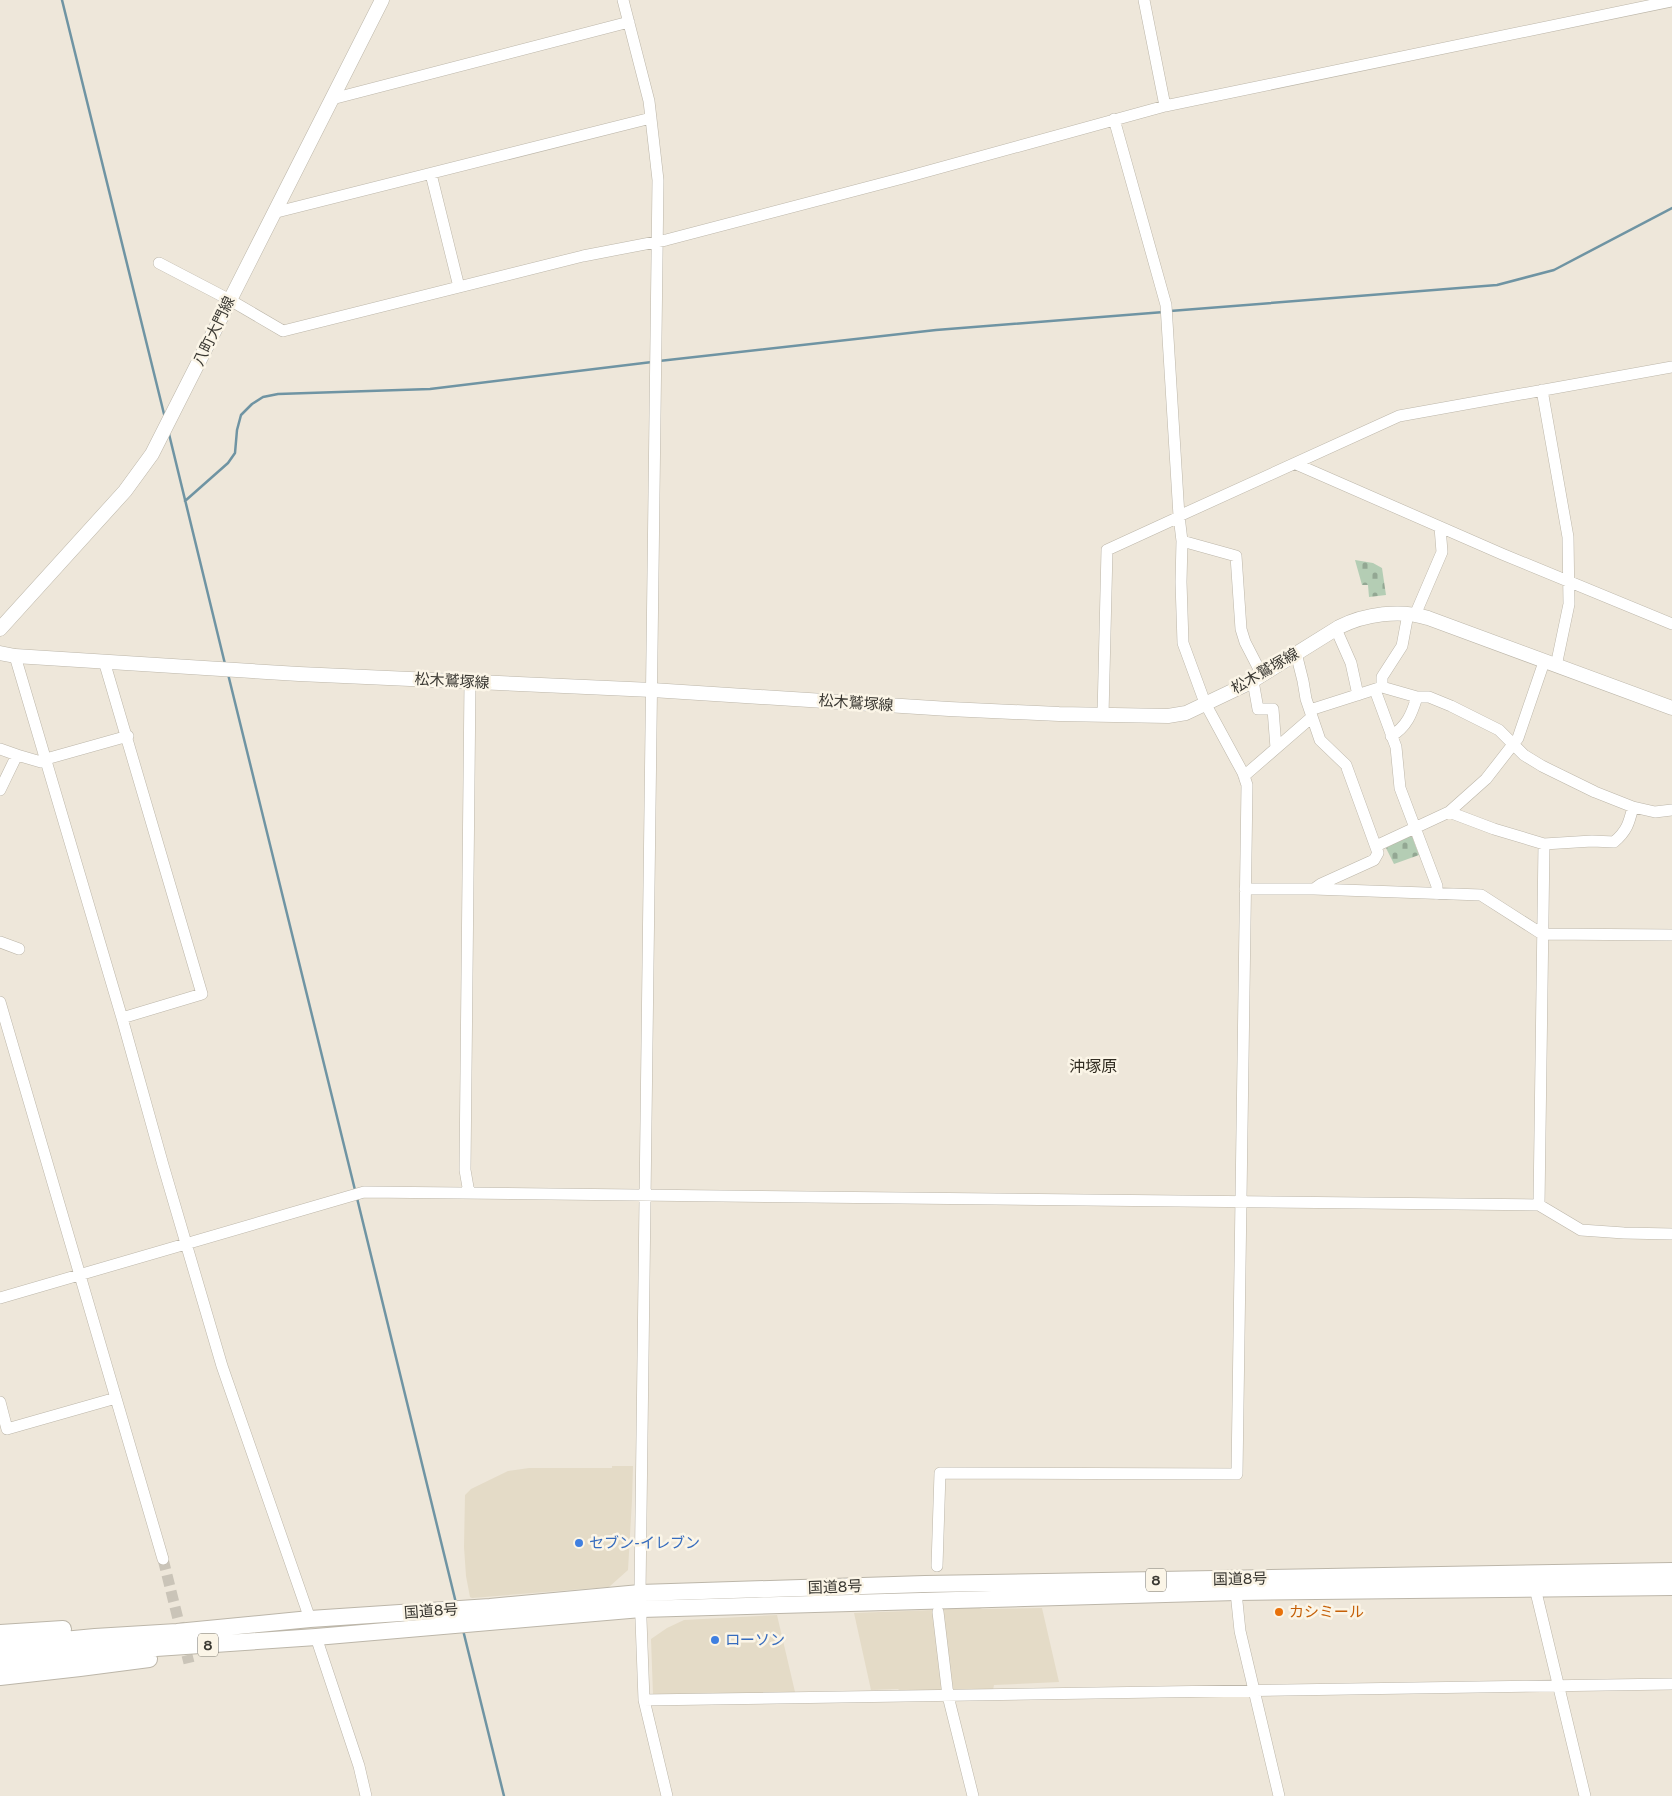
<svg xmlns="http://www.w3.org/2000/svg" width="1672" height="1796" font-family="'Varela Round','Noto Sans JP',sans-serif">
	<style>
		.built { fill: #e4dbc7 }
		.cemetery { fill: url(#cemetery-stones) }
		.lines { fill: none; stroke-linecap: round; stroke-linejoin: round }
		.stream { stroke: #6f94a3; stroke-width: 2.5 }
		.minor-tunnel { stroke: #cac4b8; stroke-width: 11; stroke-dasharray: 11 5.5; stroke-linecap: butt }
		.minor-casing { stroke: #bcb6a9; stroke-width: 12 }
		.major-casing { stroke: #bcb6a9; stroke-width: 15 }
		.highway-casing { stroke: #bcb6a9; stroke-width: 18 }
		.minor { stroke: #fff; stroke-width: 11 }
		.major { stroke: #fff; stroke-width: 14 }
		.highway { stroke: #fff; stroke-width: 16 }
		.shop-dot { fill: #3f7fe0; stroke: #fbf5e7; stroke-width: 2 }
		.food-dot { fill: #e8710a; stroke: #fbf5e7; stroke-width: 2 }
		.labels { text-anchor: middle; stroke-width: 5; stroke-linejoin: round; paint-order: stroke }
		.shield { fill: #fbf5e7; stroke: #737068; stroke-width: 1 }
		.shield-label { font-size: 14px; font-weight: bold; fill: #393731 }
		.street-label { font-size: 15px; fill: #393731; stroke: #fbf5e7 }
		.shop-label { font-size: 15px; fill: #366cbe; stroke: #fbf5e7; text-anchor: start }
		.food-label { font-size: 15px; fill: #c56008; stroke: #fbf5e7; text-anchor: start }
		.neighbourhood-label { font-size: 16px; fill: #322d23; stroke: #fbf5e7 }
	</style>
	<defs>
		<pattern id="cemetery-stones" width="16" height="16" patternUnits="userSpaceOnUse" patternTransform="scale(1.25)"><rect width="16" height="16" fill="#b4cdb4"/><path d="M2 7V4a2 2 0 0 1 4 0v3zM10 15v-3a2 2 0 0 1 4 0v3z" fill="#93a793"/></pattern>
	</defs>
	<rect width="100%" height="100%" fill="#eee7da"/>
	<path class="built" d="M612,1466H633L632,1500L628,1570L609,1587L472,1598L470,1597L466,1576L464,1547L465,1495L471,1489L508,1471L529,1468H612Z
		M980,1608L982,1609L1042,1608L1059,1682L994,1685L993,1690L952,1692L940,1609Z
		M934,1610L944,1691L903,1694L898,1689L871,1690L854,1613Z
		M777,1615L795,1692L653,1695L651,1639L667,1628L684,1620Z"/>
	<path class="cemetery" d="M1355,560L1373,563L1382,568L1386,595L1369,597L1368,585H1362Z
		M1411,834L1419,855L1394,864L1386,848Z"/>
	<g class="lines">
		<path class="stream" d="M62,0L165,418
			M1170,311L1497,285L1554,270L1672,208
			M659,361L936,330L1164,312
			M169,434L225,664
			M185,501L228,463L235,453L237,430L241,415L252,404L263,397L278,394L430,389L652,362
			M228,674L355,1190
			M357,1198L456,1603
			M463,1630L504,1796"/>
		<path class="minor-tunnel" d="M163,1559L189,1663"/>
		<defs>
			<path id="minor" d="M623,0L649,101L658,180L640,1593L644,1700L667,1796
				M1144,0L1165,106
				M332,99L629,22
				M431,174L459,287
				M273,213L651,118
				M159,263L230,300L283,331L583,256L666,240L903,178L1165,106L1672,1
				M1542,390L1568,537L1569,604L1556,666
				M1296,464L1502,554L1672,624
				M1179,516L1399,416L1672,367
				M1182,541L1236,556L1241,629L1245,642L1262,675
				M1415,615L1442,552L1440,527
				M1336,629L1351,663L1358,695
				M1296,653L1303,681L1306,699L1320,740L1346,765L1378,853L1374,860L1321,884L1314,889
				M15,656L122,1018L163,1165L222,1366L310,1619
				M104,661L202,994L122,1018
				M1253,681L1258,709H1273L1276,748
				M1382,687V677L1402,646L1408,614
				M1375,690L1396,747L1400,788L1437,886V894
				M1310,710L1382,687L1417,697H1429L1451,706L1499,730L1524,755L1542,766L1595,792L1633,807L1655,812L1672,810
				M1103,715L1107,550L1179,517
				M1391,736C1407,727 1412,713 1417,697
				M0,749L17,755L0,790
				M17,755L41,762L46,761
				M46,759L128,736
				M1244,776L1312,717
				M1449,812L1494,829L1544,844L1592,841L1614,842C1627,831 1629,823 1633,807
				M1376,846L1449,812L1486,779L1518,738L1544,662
				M1245,889H1314L1481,895L1542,934L1672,935
				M0,942L19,949
				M0,1002L163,1559
				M469,1193L465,1170L470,682
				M1539,1205L1544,844
				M0,1298L364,1192L1539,1205L1581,1230L1624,1233L1672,1234
				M0,1402L7,1429L116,1398
				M937,1566L940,1473L1237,1474L1247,785L1243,773L1205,703L1183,643L1181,582L1182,541L1179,516L1166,305L1114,119
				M1535,1588L1585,1796
				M1236,1592L1240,1631L1279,1796
				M938,1612L948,1696L973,1796
				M316,1637L359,1766L366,1796
				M644,1700L1672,1684"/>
			<path id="major" d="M0,629L125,491L152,454L382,0
				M0,653L15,656L299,674L652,690L949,709L1059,714L1168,716L1186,713L1249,683L1339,627C1365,614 1400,609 1428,618L1672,708"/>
			<path id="highway" d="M0,1633L63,1629
				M0,1646L95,1637L177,1632L310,1619L490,1607L640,1593L925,1584L1672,1571
				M0,1661L97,1652L316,1637L641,1609L1236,1592L1672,1587
				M0,1677L80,1668L149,1659"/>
		</defs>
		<use href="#minor" class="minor-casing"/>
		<use href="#major" class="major-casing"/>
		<use href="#highway" class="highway-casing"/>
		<use href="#minor" class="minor"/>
		<use href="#major" class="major"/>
		<use href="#highway" class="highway"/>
	</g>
	<g class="shop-dot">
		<circle cx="579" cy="1543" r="5"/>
		<circle cx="715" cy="1640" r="5"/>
	</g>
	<circle class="food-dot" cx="1279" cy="1612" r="5"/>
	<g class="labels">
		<g class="shield">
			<rect x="1146" y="1568.5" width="20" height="23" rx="4"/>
			<rect x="198" y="1633.5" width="20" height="23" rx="4"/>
		</g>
		<g class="shield-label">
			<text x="1156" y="1585">8</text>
			<text x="208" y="1650">8</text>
		</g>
		<g class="street-label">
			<text transform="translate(214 331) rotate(-64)" y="5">八町大門線</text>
			<text transform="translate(1265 671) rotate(-30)" y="5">松木鷲塚線</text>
			<text transform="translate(452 681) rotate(3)" y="5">松木鷲塚線</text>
			<text transform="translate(856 703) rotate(4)" y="5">松木鷲塚線</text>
			<text transform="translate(1240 1579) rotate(-1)" y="5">国道8号</text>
			<text transform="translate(835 1587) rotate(-2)" y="5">国道8号</text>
			<text transform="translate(431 1611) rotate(-4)" y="5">国道8号</text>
		</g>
		<g class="shop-label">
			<text x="589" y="1548">セブン-イレブン</text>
			<text x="725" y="1645">ローソン</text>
		</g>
		<g class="food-label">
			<text x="1289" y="1617">カシミール</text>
		</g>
		<g class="neighbourhood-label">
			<text x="1093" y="1072">沖塚原</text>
		</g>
	</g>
</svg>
